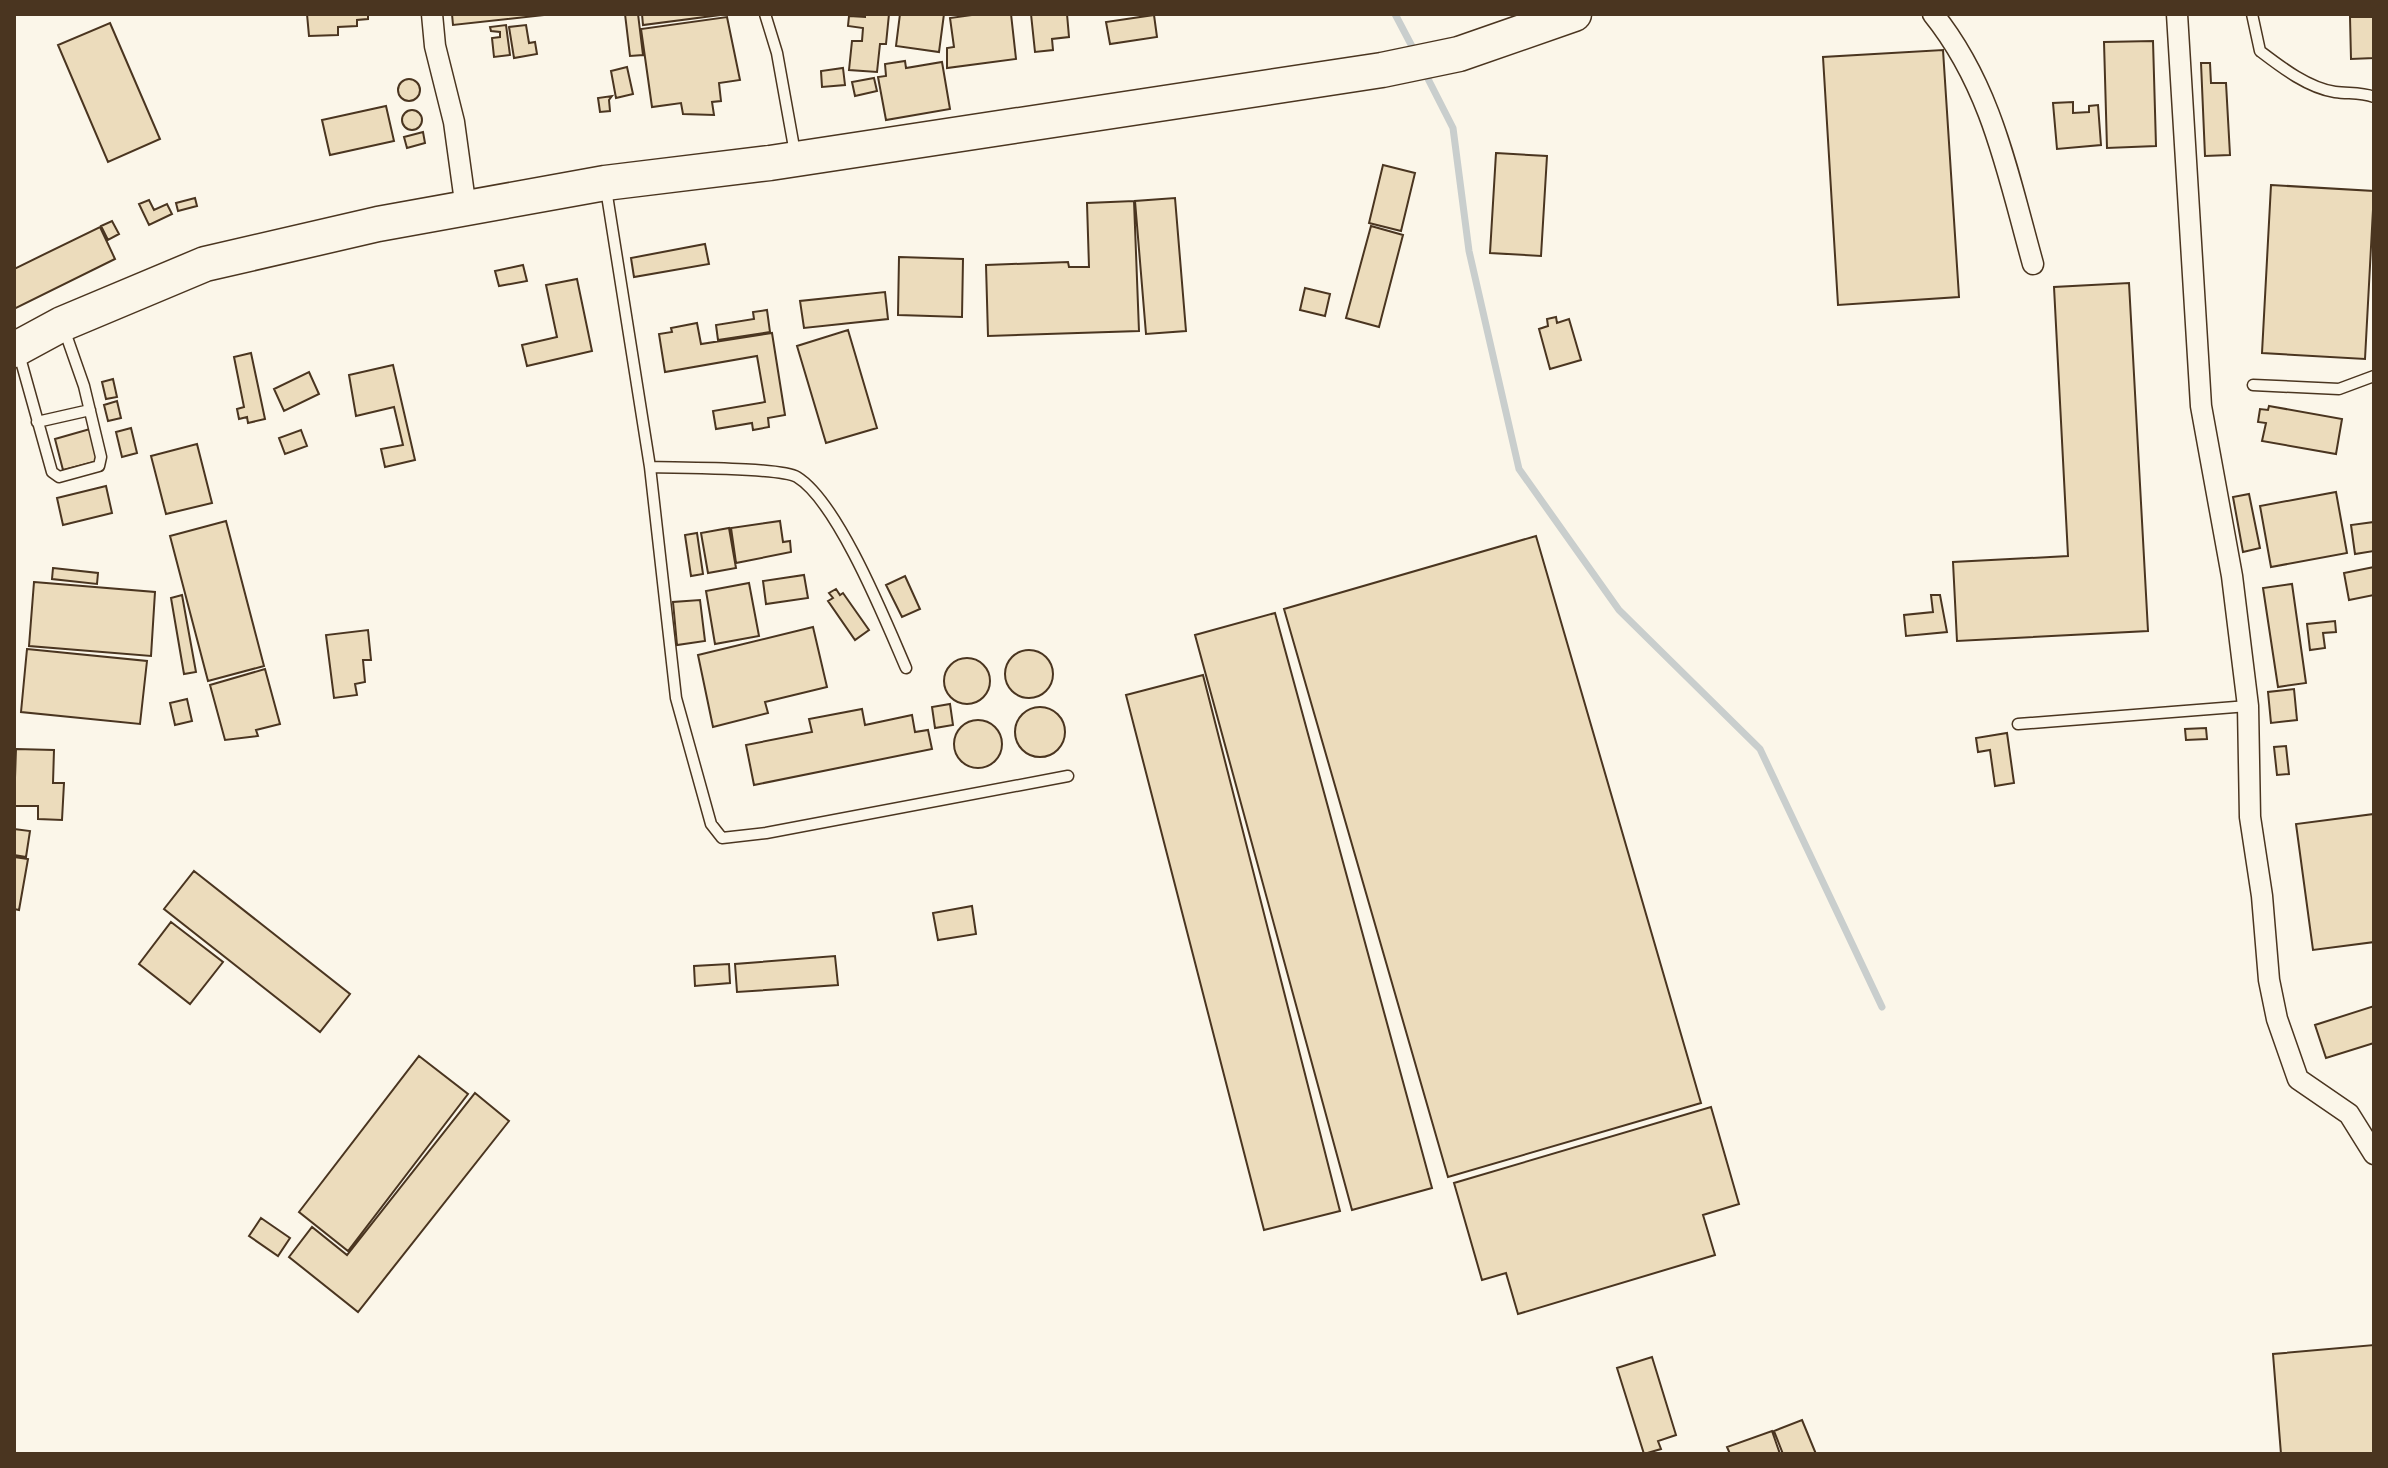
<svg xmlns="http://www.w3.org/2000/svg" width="2388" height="1468" font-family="'Asap Condensed',sans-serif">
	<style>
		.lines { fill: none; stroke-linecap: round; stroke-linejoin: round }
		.stream { stroke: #c9cecd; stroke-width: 7 }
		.building { fill: #ecdcbc; stroke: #4a3520; stroke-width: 2 }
		.service-casing { stroke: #4a3520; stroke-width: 13 }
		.minor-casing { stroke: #4a3520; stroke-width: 23 }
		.trunk-casing { stroke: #4a3520; stroke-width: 37 }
		.service { stroke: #fbf6e9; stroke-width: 10 }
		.minor { stroke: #fbf6e9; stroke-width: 20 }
		.trunk { stroke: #fbf6e9; stroke-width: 34 }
	</style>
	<rect width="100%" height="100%" fill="#fbf6e9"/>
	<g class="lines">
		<path class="stream" d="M1395,14L1416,54
			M1423,69L1453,128L1469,251L1519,469L1619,610L1760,749L1882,1007"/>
	</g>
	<path class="building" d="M307,14H368V19L357,20V26L338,27V35L309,36Z
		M452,14H553L453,25Z
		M625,14H638L643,55L630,56Z
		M642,14H728L643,25Z
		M865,14H889L886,44H880L877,72L849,70L852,41H862L863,28L848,26L849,16L865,17Z
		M900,14H944L939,52L896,46Z
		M979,14H1011L1016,59L947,68V48L954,47L950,18Z
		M1031,14H1067L1069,37L1052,39L1053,50L1035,52Z
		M1154,15L1157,37L1110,44L1106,22Z
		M727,17L740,80L719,83L721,101L712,102L714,115L683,114L681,103L652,107L641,29Z
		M2350,17H2374V58L2351,59Z
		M110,23L160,139L108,162L58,45Z
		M506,25L510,55L494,57L492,38L500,37V32L491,31L490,27Z
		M526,25L529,43L535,42L537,54L514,58L509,27Z
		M2153,41L2156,146L2107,148L2104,42Z
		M1943,50L1959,297L1838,305L1823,57Z
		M905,61L906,68L942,62L950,109L886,120L878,77L886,76L885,64Z
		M2201,63H2210L2211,83H2226L2230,155L2205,156Z
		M627,67L633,94L616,98L611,71Z
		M843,68L845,85L822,87L821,71Z
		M874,78L877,91L855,96L852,82Z
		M398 90a11 11 0 1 1 22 0a11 11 0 1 1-22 0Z
		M612,96L609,100L610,111L600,112L598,98Z
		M2073,102V113L2089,112V106L2098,105L2101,145L2057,149L2053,103Z
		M386,106L394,141L330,155L322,120Z
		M402 120a10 10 0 1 1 20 0a10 10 0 1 1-20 0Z
		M423,132L425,143L407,148L404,137Z
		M1496,153L1547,156L1541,256L1490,253Z
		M1383,165L1415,173L1401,231L1369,223Z
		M2271,185L2374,191L2365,359L2262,353Z
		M195,198L197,206L178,211L176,203Z
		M1175,198L1186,331L1146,334L1135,201Z
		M149,200L154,210L167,204L172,214L149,225L139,204Z
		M1134,201L1139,331L988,336L986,265L1068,262L1069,267H1089L1087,203Z
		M112,221L119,234L108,240L101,226Z
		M1371,226L1403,235L1379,327L1346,318Z
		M100,227L115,259L14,309V269Z
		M705,244L709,264L634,277L631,258Z
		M899,257L963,259L962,317L898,315Z
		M523,265L527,281L499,286L495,271Z
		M577,279L592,351L527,366L522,345L557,337L546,285Z
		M2129,283L2148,631L1957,641L1953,562L2068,556L2054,287Z
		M1305,288L1330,294L1325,316L1300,310Z
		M885,292L888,319L804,328L800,301Z
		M767,310L770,332L718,340L716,325L754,319L753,312Z
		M1556,317L1557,323L1569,319L1581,360L1550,369L1539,329L1548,326L1547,319Z
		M697,323L701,344L772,333L785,415L768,418L769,427L753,430L752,423L716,429L713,411L765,402L757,356L665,372L659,334L672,332L671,328Z
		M848,330L877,428L826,443L797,346Z
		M251,353L265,419L248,423L247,417L239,419L237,409L244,407L234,357Z
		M393,365L415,460L385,467L381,449L403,445L394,407L356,416L349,375Z
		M309,372L319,394L284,411L274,389Z
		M113,379L117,397L106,399L102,382Z
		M117,401L121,418L108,421L104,405Z
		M2269,406L2342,419L2336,454L2262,441L2266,423L2258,422L2260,409L2268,410Z
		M131,428L137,453L122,457L116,432Z
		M90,429L98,461L63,470L55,439Z
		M301,430L307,446L285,454L279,438Z
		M197,444L212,503L166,514L151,456Z
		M106,486L112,513L63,525L57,498Z
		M2336,492L2347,553L2271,567L2260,506Z
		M2249,494L2260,548L2243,552L2233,497Z
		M226,521L264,666L208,681L170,536Z
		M780,521L783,542L790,541L791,552L736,563L731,528Z
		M2374,522V551L2355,554L2351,525Z
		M729,528L736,568L708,573L701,533Z
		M697,533L703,574L691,576L685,535Z
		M1536,536L1701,1103L1448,1177L1284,609Z
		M2374,567V595L2349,600L2344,573Z
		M53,568L98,573L97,584L52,579Z
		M804,575L808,598L766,604L763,581Z
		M905,576L920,609L902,617L886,585Z
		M34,582L155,592L151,656L29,646Z
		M749,583L759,636L715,644L706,591Z
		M2292,584L2306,683L2278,687L2263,588Z
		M836,589L840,595L843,593L869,630L855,640L828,601L833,598L829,593Z
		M182,595L196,672L184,674L171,598Z
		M1931,595H1940L1947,632L1906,636L1904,615L1933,612Z
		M700,600L705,641L677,645L673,602Z
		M1275,613L1432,1188L1352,1210L1195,635Z
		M2335,621L2336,632L2323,633L2325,648L2310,650L2307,624Z
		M813,627L827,687L765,702L768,713L713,727L698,655Z
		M368,630L371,660H363L365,682L355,684L357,695L334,698L326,635Z
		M27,649L147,661L140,724L21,712Z
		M1005 674a24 24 0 1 1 48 0a24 24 0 1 1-48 0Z
		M944 681a23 23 0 1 1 46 0a23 23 0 1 1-46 0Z
		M265,669L280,724L256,730L258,736L225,740L210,685Z
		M1203,675L1340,1211L1264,1230L1126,695Z
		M2294,689L2297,720L2271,723L2268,692Z
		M187,699L192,721L175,725L170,703Z
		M950,704L953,725L935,728L932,707Z
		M1015 732a25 25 0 1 1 50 0a25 25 0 1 1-50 0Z
		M862,709L865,725L912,715L915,732L928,730L932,749L754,785L746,745L812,732L809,719Z
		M954 744a24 24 0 1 1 48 0a24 24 0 1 1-48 0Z
		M2206,728L2207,739L2186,740L2185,729Z
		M2007,733L2014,783L1995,786L1990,750L1978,752L1976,738Z
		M2286,746L2289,774L2277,775L2274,747Z
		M16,749L54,750L53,783H64L62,820L38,819V806H14Z
		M2374,814V942L2313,950L2296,824Z
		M14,829L30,831L26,857L14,855Z
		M14,857L28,859L19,910L14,909Z
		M194,871L350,994L320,1032L164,909Z
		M972,906L976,934L938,940L933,913Z
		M171,922L223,962L190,1004L139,964Z
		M835,956L838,985L737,992L735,964Z
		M729,964L730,983L695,986L694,966Z
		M2374,1006V1043L2326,1058L2315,1025Z
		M419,1056L468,1094L348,1251L299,1212Z
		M475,1093L509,1121L358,1312L289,1257L312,1227L347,1255Z
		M1711,1107L1739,1204L1703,1215L1715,1255L1518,1314L1506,1273L1482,1280L1454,1183Z
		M261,1218L290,1238L278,1256L249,1236Z
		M2374,1345V1454H2281L2273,1354Z
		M1652,1357L1676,1435L1658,1441L1661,1449L1644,1454L1617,1368Z
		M1802,1420L1816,1454H1783L1774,1431Z
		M1772,1431L1780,1454H1730L1727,1447Z"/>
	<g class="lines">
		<defs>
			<path id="service" d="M765,14L777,53L795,153
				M2252,14L2260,51C2281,67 2308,88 2335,92C2349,94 2360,92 2374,97
				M606,189L650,467L676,698L711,824L722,838L766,833L1068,776
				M19,354L52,472L59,477L99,466L101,457L84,386L64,329
				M2253,385L2339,389L2374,376
				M37,422L90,410
				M650,467C675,468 780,467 797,477C838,502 886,622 906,668
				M2018,724L2248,706"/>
			<path id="minor" d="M432,14L435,46L454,122L466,209
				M1933,14C1992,87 2008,175 2033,264
				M2177,14L2201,406L2232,576L2248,706L2250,817L2262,896L2269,980L2277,1019L2298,1079L2349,1114L2374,1154"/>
			<path id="trunk" d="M14,350L62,324L205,264L378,224L605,183L770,163L1382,70L1459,54L1574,14"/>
		</defs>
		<use href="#service" class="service-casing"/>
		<use href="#minor" class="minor-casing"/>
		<use href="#trunk" class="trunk-casing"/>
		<use href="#service" class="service"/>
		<use href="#minor" class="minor"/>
		<use href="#trunk" class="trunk"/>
	</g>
	<rect width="2388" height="1468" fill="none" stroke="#4a3520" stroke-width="32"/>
</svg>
